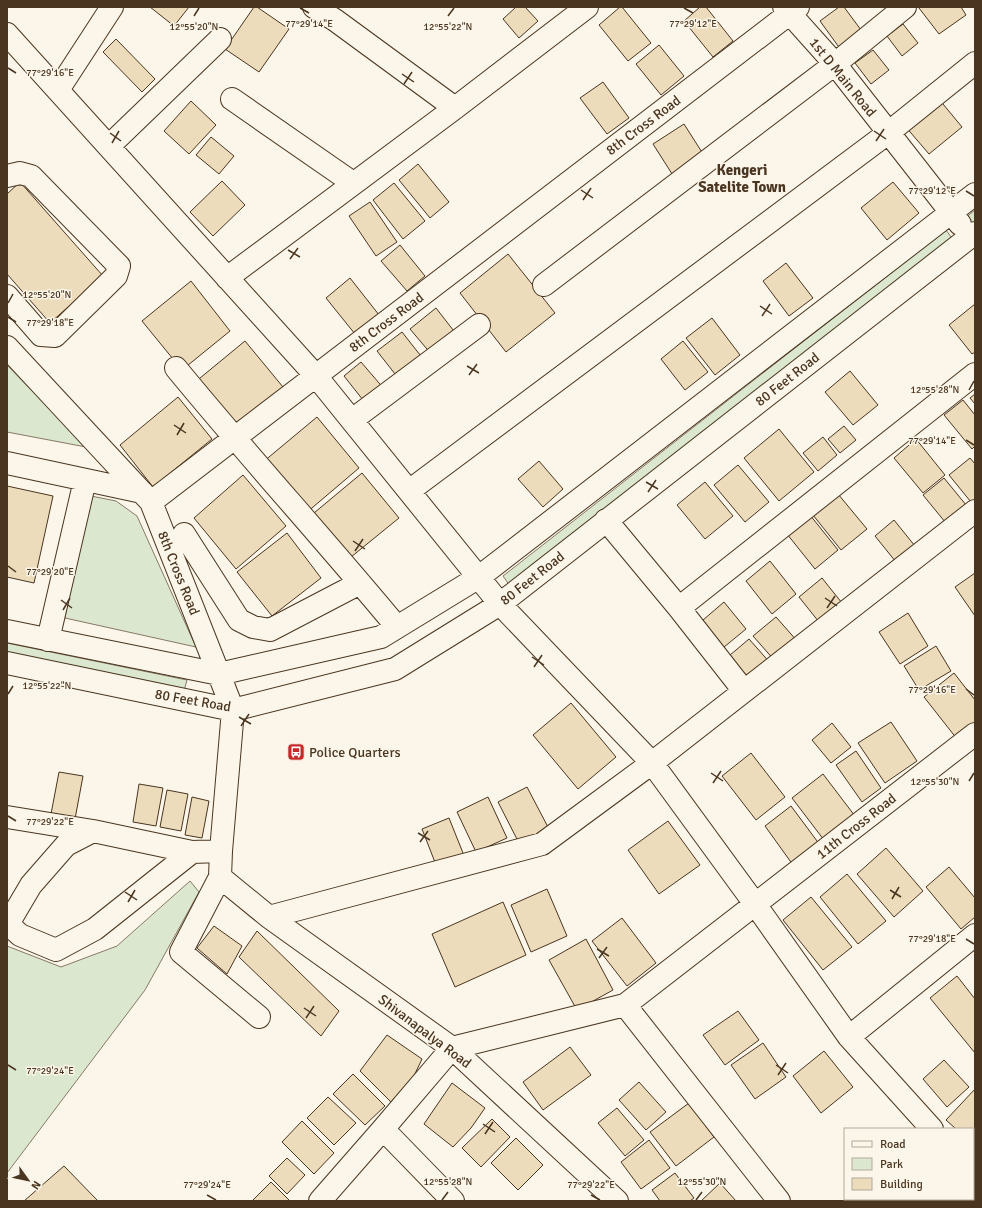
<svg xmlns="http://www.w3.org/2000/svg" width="982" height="1208" font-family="Signika,sans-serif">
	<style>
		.green { fill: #dce7d0; stroke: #887966 }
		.building { fill: #ecdcbc; stroke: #4a3520 }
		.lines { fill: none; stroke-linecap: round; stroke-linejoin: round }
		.minor-casing { stroke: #4a3520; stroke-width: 24 }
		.minor { stroke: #fbf6e9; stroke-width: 22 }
		.ticks { fill: none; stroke: #4a3520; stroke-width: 1.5 }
		.labels { text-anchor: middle; stroke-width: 3; stroke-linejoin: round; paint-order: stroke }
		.street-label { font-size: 14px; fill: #4a3520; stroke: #fbf6e9 }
		.poi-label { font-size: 14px; fill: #4a3520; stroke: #fbf6e9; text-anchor: start }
		.neighbourhood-label { font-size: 15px; font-weight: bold; fill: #4a3520; stroke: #fbf6e9 }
		.ticks-label { font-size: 10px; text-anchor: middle; fill: #4a3520; stroke: #fbf6e9; stroke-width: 3; stroke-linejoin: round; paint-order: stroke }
	</style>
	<rect width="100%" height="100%" fill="#fbf6e9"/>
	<path class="green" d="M975,210V225L972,228L965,218Z
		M946,230L954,241L510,586L503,576Z
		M7,365L86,447L7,432Z
		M86,495L116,501L137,516L196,647L65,618Z
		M7,643L187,680L184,691L7,654Z
		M190,881L199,892L145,990L7,1173V946L61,967L117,946Z"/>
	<path class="building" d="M150,7H189L174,26Z
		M254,7H257L289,29L259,72L225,49Z
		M516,7H525L538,21L519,38L503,19Z
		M620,7H622L651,43L628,61L599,25Z
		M700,7H706L733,41L713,57L684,21Z
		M839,7H844L864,34L841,50L820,21Z
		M921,7H961L966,15L939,34L919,8Z
		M903,24L918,43L902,56L887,36Z
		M116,39L155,79L142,92L103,52Z
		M659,45L684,76L661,95L636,64Z
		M873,50L889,70L871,84L855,63Z
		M603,82L629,118L607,134L580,98Z
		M938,98L962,127L929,154L905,126Z
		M191,101L216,125L189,154L164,131Z
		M684,124L705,157L674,177L653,144Z
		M211,137L234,156L219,174L196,155Z
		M418,164L449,202L430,218L399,180Z
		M222,181L245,205L213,236L190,212Z
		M20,182L103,276L50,323L7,274V194Z
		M893,182L919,213L887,240L861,208Z
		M394,183L425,221L403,239L373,200Z
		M370,202L397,242L376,256L349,216Z
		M400,245L425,276L407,291L381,261Z
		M508,254L555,313L506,352L460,293Z
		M786,263L813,298L789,316L763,281Z
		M350,278L383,320L359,339L326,298Z
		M191,281L230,331L182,370L142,321Z
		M975,304V352L972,354L949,325Z
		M436,308L457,335L432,355L410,329Z
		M712,318L740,355L715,375L686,338Z
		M402,332L424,360L399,379L377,351Z
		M245,341L283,387L232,429L194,383Z
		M683,341L708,372L685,390L661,359Z
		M361,362L385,390L367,405L344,376Z
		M850,371L878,405L853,425L825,392Z
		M975,394V404L970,398Z
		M178,397L212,439L153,487L120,445Z
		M963,400L975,415V446L972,449L944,415Z
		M317,417L359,468L306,513L263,462Z
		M844,426L856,440L840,453L828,439Z
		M779,429L814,472L779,501L744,458Z
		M823,437L837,455L818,471L803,453Z
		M916,439L945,475L923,493L894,458Z
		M970,458L975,464V507L949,475Z
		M539,461L563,489L543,507L518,479Z
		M738,465L769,502L745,522L714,485Z
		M362,473L399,518L351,557L314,513Z
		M243,475L286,526L236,569L194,518Z
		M944,478L971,511L950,528L923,495Z
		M705,482L733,516L705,539L677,505Z
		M7,486L53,496L34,583L7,577Z
		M838,494L867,529L841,550L813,515Z
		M810,515L838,550L815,569L787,534Z
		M894,520L919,551L900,567L875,536Z
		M287,533L321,578L272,616L237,572Z
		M770,561L796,594L772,614L746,581Z
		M975,573V616L955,587Z
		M822,578L846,608L823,627L799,597Z
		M724,602L746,629L718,652L696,626Z
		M908,613L928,646L900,664L879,632Z
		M776,617L798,642L775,661L753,636Z
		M749,639L772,665L745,686L723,661Z
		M936,646L951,671L919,690L904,666Z
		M954,673L975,700V726L957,739L924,697Z
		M571,703L616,757L578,789L533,735Z
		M891,722L917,761L885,783L858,743Z
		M832,723L851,747L831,763L812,740Z
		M856,751L881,788L862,802L836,765Z
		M751,753L785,797L756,820L722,776Z
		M59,772L83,776L75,819L51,814Z
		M823,774L858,820L827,844L792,798Z
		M139,784L163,788L156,826L133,822Z
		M527,787L549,829L520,845L498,802Z
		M167,790L188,794L181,831L160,827Z
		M192,797L209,801L202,838L185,835Z
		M488,797L507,838L476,852L457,812Z
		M791,806L820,845L793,865L765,826Z
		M449,818L465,858L438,870L422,829Z
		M668,821L700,865L659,894L628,850Z
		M886,848L923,891L894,917L857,874Z
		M949,867L975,898V917L961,929L926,887Z
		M847,874L886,921L858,944L820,897Z
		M547,889L567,936L531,952L511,905Z
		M811,897L852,947L823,970L783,920Z
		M503,902L526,955L455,987L432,934Z
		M622,918L656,963L627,986L592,941Z
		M214,926L242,946L227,974L197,948Z
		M257,931L339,1011L321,1036L239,957Z
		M586,939L613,990L577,1010L549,960Z
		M957,976L975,999V1053L930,998Z
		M738,1011L759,1040L725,1065L703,1035Z
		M387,1035L422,1059L412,1080L392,1103L360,1071Z
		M763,1043L786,1077L755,1099L731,1065Z
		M570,1047L591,1075L543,1110L523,1082Z
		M824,1051L853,1087L821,1113L793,1076Z
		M944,1060L969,1087L947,1107L923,1079Z
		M353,1074L385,1106L365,1125L333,1094Z
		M639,1082L666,1112L646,1130L619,1100Z
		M452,1083L485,1108L471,1128L453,1147L424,1124Z
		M975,1089V1147L973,1145V1129H956L946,1120Z
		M328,1097L356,1123L334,1145L307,1118Z
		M689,1103L714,1137L676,1166L650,1132Z
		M617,1108L644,1140L625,1156L598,1123Z
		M492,1119L510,1137L481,1167L462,1148Z
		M302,1121L334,1153L314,1174L282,1142Z
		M516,1138L543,1165L518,1190L491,1163Z
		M649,1140L670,1168L641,1189L621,1162Z
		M287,1158L305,1175L287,1194L269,1176Z
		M64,1166L98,1201H24Z
		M675,1173L694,1198L690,1201H660L652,1190Z
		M271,1182L290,1201H252Z
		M720,1183L736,1201H701Z
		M881,1199H925L927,1201H879Z"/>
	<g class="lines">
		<defs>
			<path id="minor" d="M314,7L335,20L455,108
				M784,7L835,64L960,224
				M7,34L316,376L500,604L652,763L755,904L849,1037L932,1129
				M58,90L112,7
				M232,99L353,183
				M109,146L220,39
				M7,176L20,173L31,176L119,266L116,276L55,336L41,335L7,296
				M227,278L455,108L587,7
				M544,285L835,64L905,7
				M7,347L151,502
				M176,368C248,456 325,540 397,627
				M352,420L479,325
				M7,463L142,492
				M409,491L888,133L975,63
				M606,520L679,608L744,691
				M184,534L239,620L253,627L270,630L360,583
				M679,608L975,374
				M7,631L219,674L381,637L479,577L975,194
				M48,640L85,480
				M7,663L233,710L395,669L500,604L975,233
				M7,817L93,831L192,852
				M220,877L269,917L452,1048L617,1201
				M269,917L542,844L652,763L975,511
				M7,923L20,935L56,950L95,929L192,852L221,851
				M8,924L31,885L66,845L93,831
				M625,1005L779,1201
				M259,1017L181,952L220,877L221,851L233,710L151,502L798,7
				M849,1037L975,935
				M383,1129L453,1201
				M973,1175L975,1173
				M320,1201L383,1129L452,1048L625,1005L975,734
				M950,1201L952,1199"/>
		</defs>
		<use href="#minor" class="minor-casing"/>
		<use href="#minor" class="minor"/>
	</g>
	<path class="ticks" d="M300,8L309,13M684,8L693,13M194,16L199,8M448,16L454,8M8,68L16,73M402,74L414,82M404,84L412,72M874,131L886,139M110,133L121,141M876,141L884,129M112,143L119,131M581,190L593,198M966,191L974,196M583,200L591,188M288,250L300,257M290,259L298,248M8,303L13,294M760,306L772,314M762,316L770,304M8,317L16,322M467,366L479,373M469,375L477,364M969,390L974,381M174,425L186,433M177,435L184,423M966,440L974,445M646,482L658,489M648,492L656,480M353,541L365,549M355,551L363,539M8,566L16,572M825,598L837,606M61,600L72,608M827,608L835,596M63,610L70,598M532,657L544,665M534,667L542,655M966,689L974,695M8,694L13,686M239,717L251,724M241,726L249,714M711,773L723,781M969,781L974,773M713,783L721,771M8,816L16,821M418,833L430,840M420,842L428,831M890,890L901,897M125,892L137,900M892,899L899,887M128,902L135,890M966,939L974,944M597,949L609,956M599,958L607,947M304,1008L316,1016M306,1018L314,1006M8,1065L16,1070M776,1065L788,1073M778,1075L786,1063M483,1124L495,1132M485,1134L493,1122M207,1195L216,1200M591,1195L600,1200M442,1200L448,1192M696,1200L702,1192"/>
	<defs>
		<symbol id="bus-square" viewBox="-11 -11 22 22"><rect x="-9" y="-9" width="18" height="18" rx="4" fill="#c62828" stroke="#fbf6e9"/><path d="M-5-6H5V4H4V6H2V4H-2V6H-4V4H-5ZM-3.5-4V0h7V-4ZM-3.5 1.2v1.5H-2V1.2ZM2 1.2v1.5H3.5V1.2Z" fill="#fff"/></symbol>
	</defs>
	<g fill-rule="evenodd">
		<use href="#bus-square" x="286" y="742" width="20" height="20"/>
	</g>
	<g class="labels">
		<g class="street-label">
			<text transform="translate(843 77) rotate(51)" y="5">1st D Main Road</text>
			<text transform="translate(643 125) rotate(-37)" y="5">8th Cross Road</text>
			<text transform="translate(386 322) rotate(-37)" y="5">8th Cross Road</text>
			<text transform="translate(787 379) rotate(-38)" y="5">80 Feet Road</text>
			<text transform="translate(179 573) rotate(68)" y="5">8th Cross Road</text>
			<text transform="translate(532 578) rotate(-38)" y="5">80 Feet Road</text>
			<text transform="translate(193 700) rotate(10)" y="5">80 Feet Road</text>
			<text transform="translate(856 826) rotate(-38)" y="5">11th Cross Road</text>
			<text transform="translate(425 1031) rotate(37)" y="5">Shivanapalya Road</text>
		</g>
		<g class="poi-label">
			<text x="309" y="757">Police Quarters</text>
		</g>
		<g class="neighbourhood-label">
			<text x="742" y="175">Kengeri<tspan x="742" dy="17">Satelite Town</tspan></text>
		</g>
	</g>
	<g class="ticks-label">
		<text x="309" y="27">77°29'14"E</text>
		<text x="693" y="27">77°29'12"E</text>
		<text x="194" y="30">12°55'20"N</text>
		<text x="448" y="30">12°55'22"N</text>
		<text x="50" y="76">77°29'16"E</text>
		<text x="932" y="194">77°29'12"E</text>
		<text x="47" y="298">12°55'20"N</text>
		<text x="50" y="326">77°29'18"E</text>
		<text x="935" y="393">12°55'28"N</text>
		<text x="932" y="444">77°29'14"E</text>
		<text x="50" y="575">77°29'20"E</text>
		<text x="47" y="689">12°55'22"N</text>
		<text x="932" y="693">77°29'16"E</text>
		<text x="935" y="785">12°55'30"N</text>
		<text x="50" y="825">77°29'22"E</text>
		<text x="932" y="942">77°29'18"E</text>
		<text x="50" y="1074">77°29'24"E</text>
		<text x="448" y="1185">12°55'28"N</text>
		<text x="702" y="1185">12°55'30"N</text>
		<text x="207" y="1188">77°29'24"E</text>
		<text x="591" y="1188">77°29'22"E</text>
	</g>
	<rect width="982" height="1208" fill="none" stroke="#4a3520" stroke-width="16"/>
	<rect x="844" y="1128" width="130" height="72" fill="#fbf6e9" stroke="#b4a999"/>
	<rect x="852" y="1141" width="20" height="6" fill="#fbf6e9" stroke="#b4a999"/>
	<text x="880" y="1148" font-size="12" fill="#4a3520">Road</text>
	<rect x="852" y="1158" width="20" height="12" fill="#dce7d0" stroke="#b4a999"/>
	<text x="880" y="1168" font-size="12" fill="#4a3520">Park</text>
	<rect x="852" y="1178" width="20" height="12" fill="#ecdcbc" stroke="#b4a999"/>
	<text x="880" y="1188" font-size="12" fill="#4a3520">Building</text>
	<g transform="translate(28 1180) rotate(123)" stroke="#fbf6e9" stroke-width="3" paint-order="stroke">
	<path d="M0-3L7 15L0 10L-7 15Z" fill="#4a3520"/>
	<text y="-6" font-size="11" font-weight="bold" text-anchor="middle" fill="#4a3520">N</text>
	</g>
</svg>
